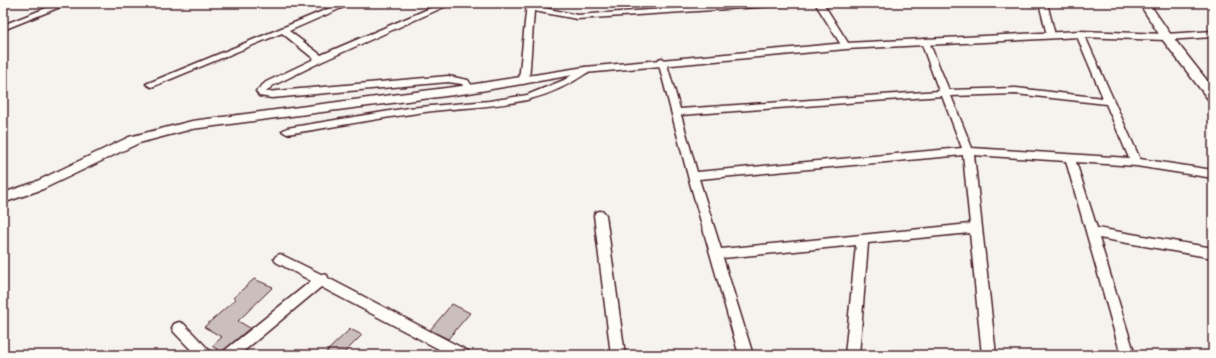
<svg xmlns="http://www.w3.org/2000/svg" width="1216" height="358" font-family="Pangolin,sans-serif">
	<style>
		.building { fill: #cbbfbe; stroke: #4a1f2b }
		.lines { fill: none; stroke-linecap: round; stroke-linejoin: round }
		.minor-casing { stroke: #4a1f2b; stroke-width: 3 }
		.tertiary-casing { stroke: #4a1f2b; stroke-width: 3 }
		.secondary-casing { stroke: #4a1f2b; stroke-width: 3 }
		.minor { fill: #fdfcf7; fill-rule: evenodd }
		.tertiary { fill: #fdfcf7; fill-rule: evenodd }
		.secondary { fill: #fdfcf7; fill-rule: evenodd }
	</style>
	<rect width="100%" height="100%" fill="#f6f3ef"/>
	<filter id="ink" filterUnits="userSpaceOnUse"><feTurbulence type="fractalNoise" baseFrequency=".025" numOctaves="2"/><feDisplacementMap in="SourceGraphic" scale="8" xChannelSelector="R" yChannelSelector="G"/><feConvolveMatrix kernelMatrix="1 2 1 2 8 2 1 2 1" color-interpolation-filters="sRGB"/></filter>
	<g filter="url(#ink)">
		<path class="building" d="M254,279L273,287L238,321L250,328L222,352L212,346L222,337L204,327L236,299L233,298Z
			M452,304L470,313L448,339L430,330Z
			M350,329L362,335L342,355H323Z"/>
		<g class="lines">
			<defs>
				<path id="minor" d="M59,3H70L3,30V25Z
					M342,3H353L289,31L321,55L442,3H453L323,61L272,86L266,92L448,76L468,80L474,89L472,91H466L462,84L448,82L272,98L259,96L256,91L266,82L314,59L282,33L154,86L151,87L146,84Z
					M527,3H535V6L577,15L751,3H790L786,5L577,19L534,11L529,81L524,84L519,81Z
					M815,3H823L850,46L849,48H843Z
					M1039,3H1047L1055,35L1054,37H1048L1047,35Z
					M1080,31L1084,34L1140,159L1213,170V178L1136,166L1076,162L1097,228L1213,248V258L1099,238L1135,355H1121L1066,161L974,155L996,355H982L970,233L868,243L859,355H845L856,245L723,258L753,355H739L688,176L658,61L659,59L662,58L666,61L680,109L939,91L921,42L925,39L929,42L949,90L1016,88L1103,98L1076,34ZM1016,94L1106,104L1129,158L972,148L951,96ZM942,96L962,148L697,172L681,115ZM963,155L970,224L721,249L699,179Z
					M585,67L590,70L588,72C534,110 488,104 425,112C379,118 333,127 287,134L282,131L287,128L408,108L489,101L527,95L564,80Z
					M600,211L604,212L606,215L625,355H611L594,215L596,212Z
					M280,254L321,274L327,275L328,278L468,351L470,355H450L321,287L239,355H222L224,351L311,281L276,262L274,259L276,256Z
					M179,322L184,324L210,351L212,355H196L174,332L172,328L174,324Z"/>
				<path id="tertiary" d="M1080,31L1166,34L1213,31V37L1166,40L1080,37L846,49L585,73L469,93L192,129L139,143L43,189L3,203V193L33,183L129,137L192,121L469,85L585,67L846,43Z"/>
				<path id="secondary" d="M1139,3H1149L1171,35L1213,88V100L1208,99L1162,39Z"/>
			</defs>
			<use href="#minor" class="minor-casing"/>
			<use href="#tertiary" class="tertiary-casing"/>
			<use href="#secondary" class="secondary-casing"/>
			<use href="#minor" class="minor"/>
			<use href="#tertiary" class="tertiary"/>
			<use href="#secondary" class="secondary"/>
		</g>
	</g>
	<rect width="1216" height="358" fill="none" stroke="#fdfcf7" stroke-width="16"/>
	<rect x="8" y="8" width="1200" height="342" fill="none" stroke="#4a1f2b" stroke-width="1.5" filter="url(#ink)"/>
</svg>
